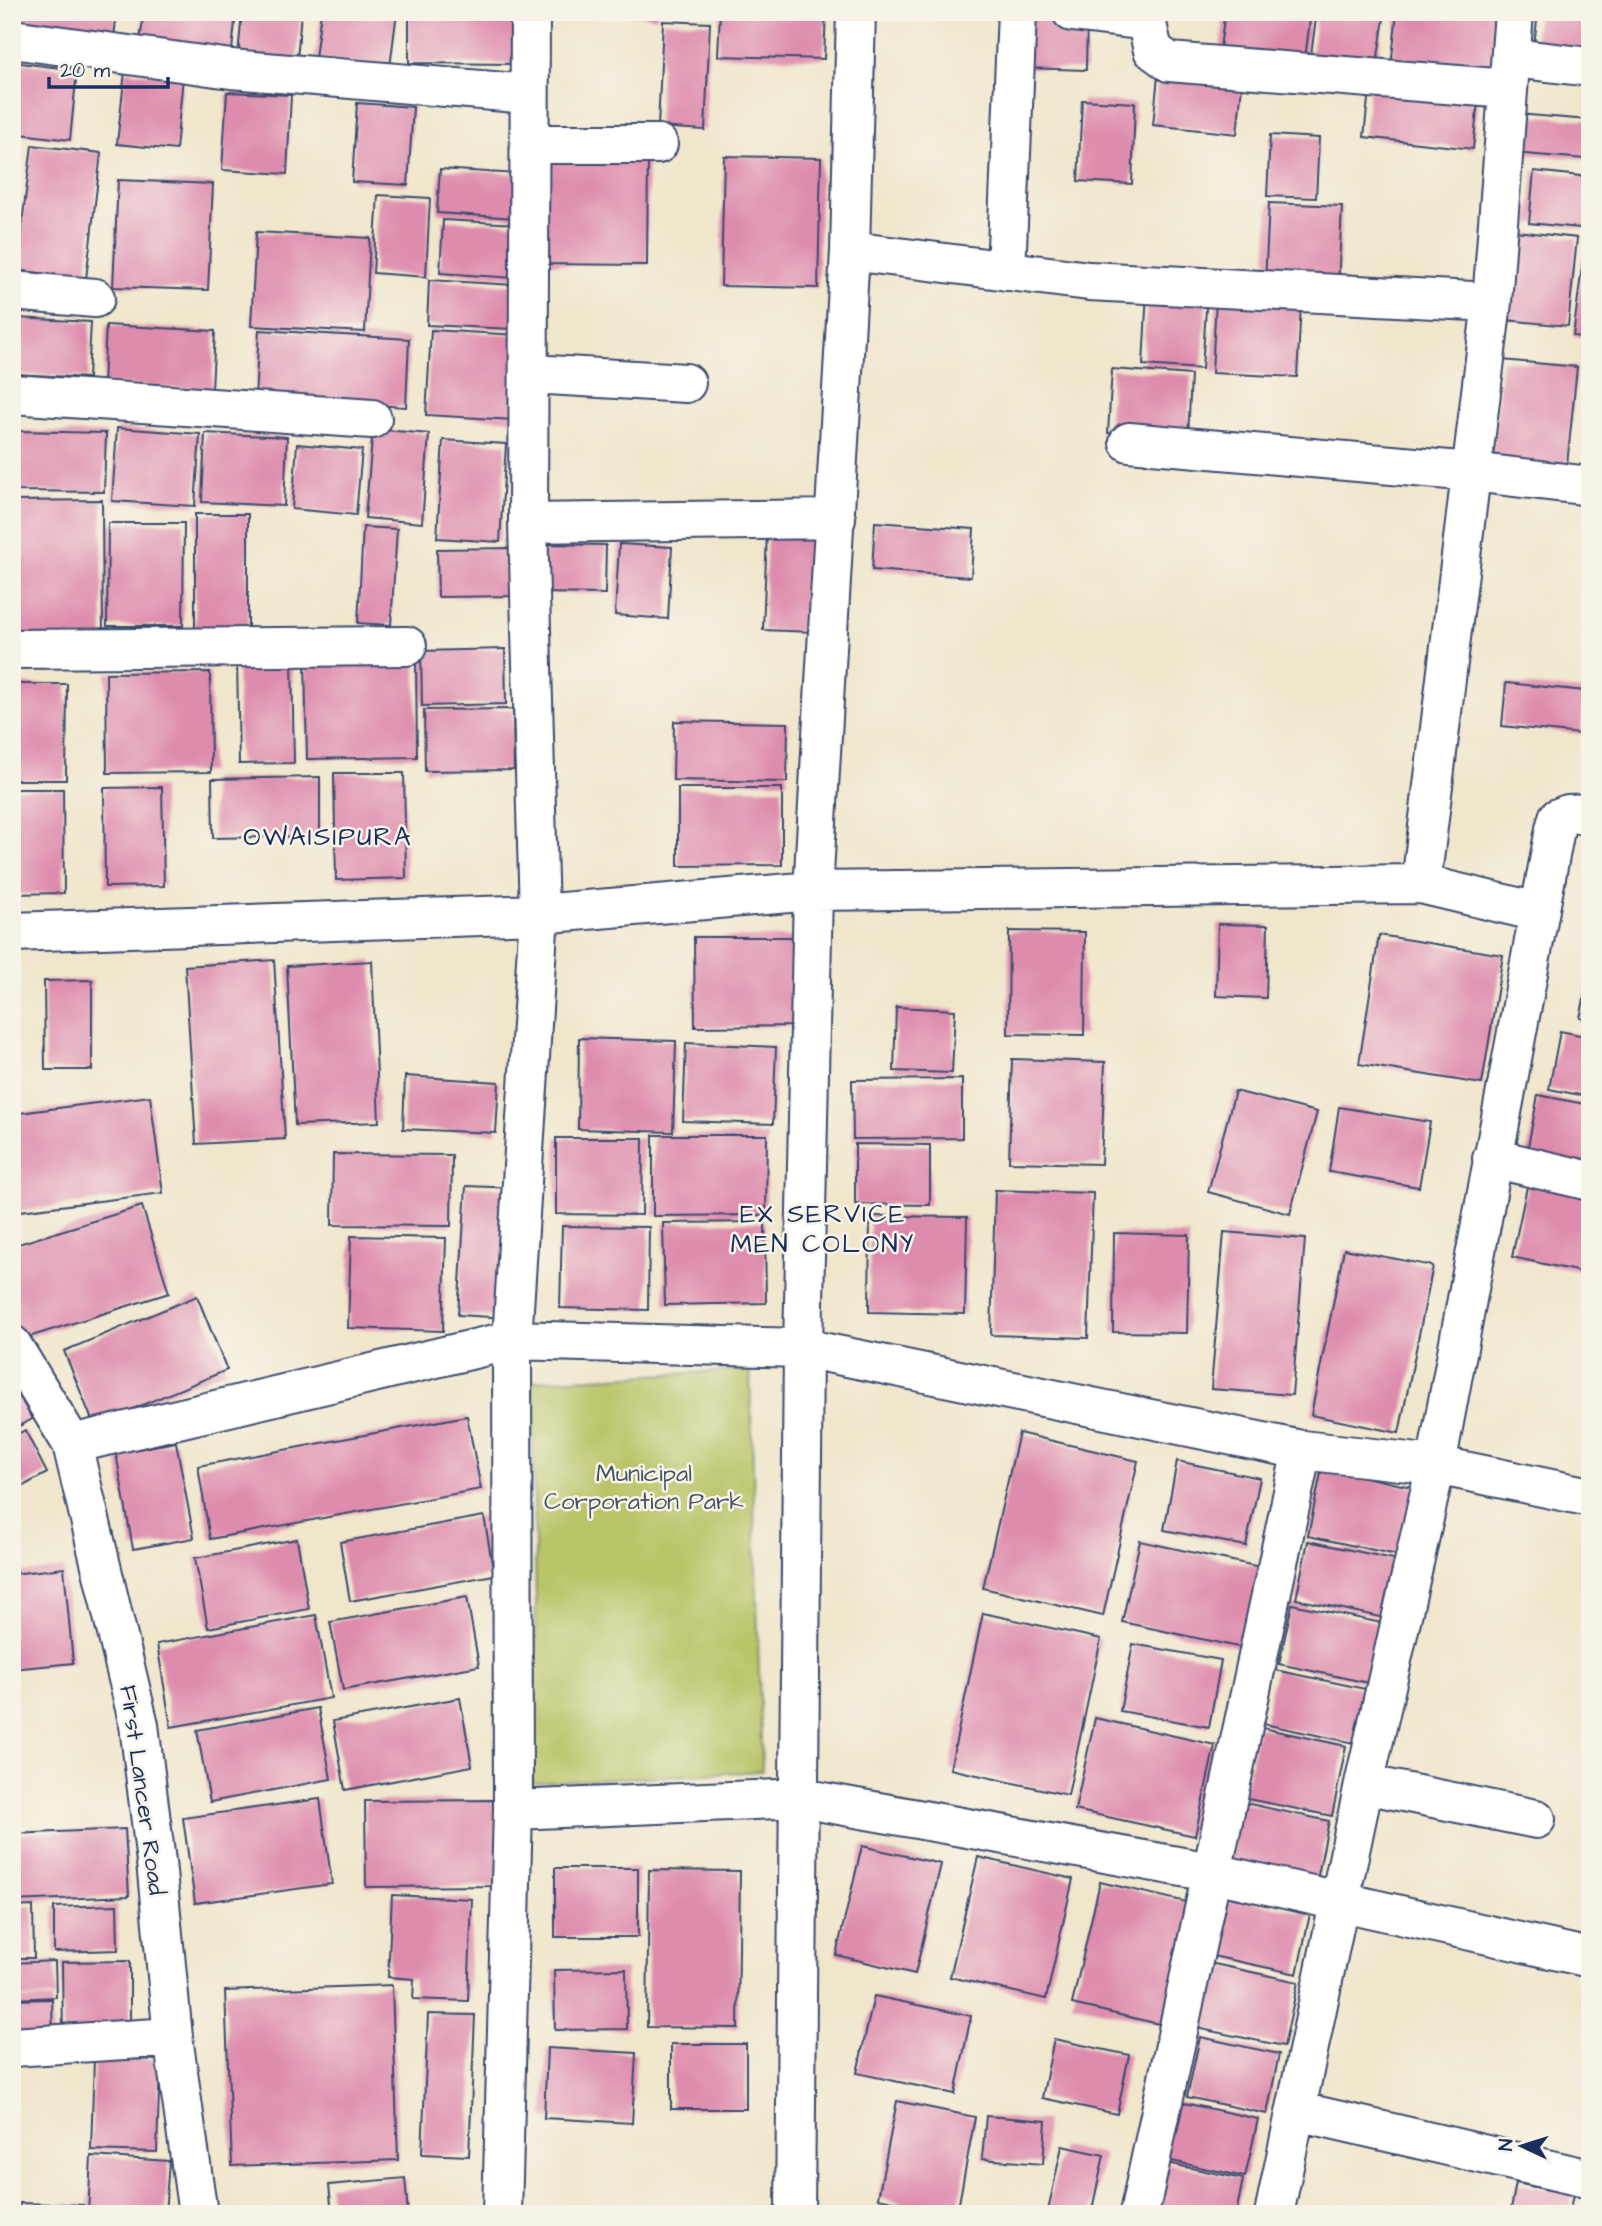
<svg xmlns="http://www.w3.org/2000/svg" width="1602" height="2226" font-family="'Architects Daughter',sans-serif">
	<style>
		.green { fill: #b9c567; stroke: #6a7a62; stroke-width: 2 }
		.building { fill: #de8cad }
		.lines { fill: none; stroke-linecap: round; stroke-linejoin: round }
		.minor-casing { stroke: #3b4a6e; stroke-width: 42 }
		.minor { stroke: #fff; stroke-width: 38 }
		.labels { text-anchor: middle; stroke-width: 5; stroke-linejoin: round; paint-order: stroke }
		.park-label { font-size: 24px; fill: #425460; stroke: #f7f3e8 }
		.street-label { font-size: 24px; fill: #1b2f5e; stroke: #f7f3e8 }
		.neighbourhood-label { font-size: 26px; letter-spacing: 2px; fill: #1b2f5e; stroke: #f7f3e8 }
	</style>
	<rect width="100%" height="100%" fill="#f7f3e8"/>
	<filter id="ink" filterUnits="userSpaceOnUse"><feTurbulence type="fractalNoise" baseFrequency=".0143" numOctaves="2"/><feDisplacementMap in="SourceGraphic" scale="14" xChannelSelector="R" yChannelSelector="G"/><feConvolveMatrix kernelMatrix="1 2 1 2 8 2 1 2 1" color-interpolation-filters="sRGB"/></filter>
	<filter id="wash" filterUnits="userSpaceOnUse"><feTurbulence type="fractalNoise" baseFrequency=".00686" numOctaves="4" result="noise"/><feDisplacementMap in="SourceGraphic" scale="28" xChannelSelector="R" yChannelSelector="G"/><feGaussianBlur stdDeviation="1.57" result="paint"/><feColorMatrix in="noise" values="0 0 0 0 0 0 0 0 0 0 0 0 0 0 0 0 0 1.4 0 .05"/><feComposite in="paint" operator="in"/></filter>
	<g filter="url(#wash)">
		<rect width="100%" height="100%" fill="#f0e6cc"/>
		<path class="green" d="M750,1370L762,1771L532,1783L536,1605L532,1381Z"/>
		<g id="blocks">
			<path class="building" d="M12,12H117L114,37L12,27Z
				M144,12H236L231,60L139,48Z
				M242,12H301L297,61L238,56Z
				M321,12H397L390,67L315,58Z
				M409,12H515L516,64L409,63Z
				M612,12H658L657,18Z
				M720,12H826L824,59L718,56Z
				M1225,12H1311L1305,59L1220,48Z
				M1317,12H1385L1376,70L1310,61Z
				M1397,12H1510L1503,80L1391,67Z
				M1538,12H1590V59L1533,53Z
				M1027,14L1087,16L1086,70L1025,68Z
				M663,21L710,23L705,130L658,127Z
				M12,62L77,70L70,140L12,133Z
				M1159,66L1243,76L1237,134L1153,125Z
				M125,71L183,77L176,150L117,144Z
				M1370,80L1479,92L1473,149L1364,137Z
				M227,92L291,95L287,174L222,170Z
				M1082,100L1135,103L1132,184L1078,181Z
				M357,103L413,107L408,185L352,182Z
				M1517,114L1588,120L1585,159L1513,153Z
				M1270,135L1319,138L1316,198L1267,196Z
				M32,145L101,153L86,279L16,270Z
				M540,152L648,154L647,265L539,264Z
				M724,156L821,158L818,288L721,286Z
				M440,169L519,174L517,218L437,213Z
				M1534,171L1590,177V229L1529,223Z
				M118,180L213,184L208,290L113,287Z
				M378,195L430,198L426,277L373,273Z
				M1269,203L1342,206L1338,287L1265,283Z
				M443,220L518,224L515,278L440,273Z
				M1515,231L1577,238L1568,326L1506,320Z
				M256,232L370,238L365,332L251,326Z
				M1585,244L1590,245V338L1573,336Z
				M429,280L515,285L513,329L427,325Z
				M1147,291L1207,294L1202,369L1143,365Z
				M1216,299L1301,304L1297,377L1212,373Z
				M17,318L91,322L88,378L14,374Z
				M106,325L215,331L212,390L103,384Z
				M259,330L409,339L406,407L255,398Z
				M431,330L519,335L514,420L426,415Z
				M1502,360L1577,367L1566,475L1491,467Z
				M1112,369L1191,375L1188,438L1108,433Z
				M117,428L200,434L195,506L112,501Z
				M373,429L429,434L422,523L365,518Z
				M18,431L106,433L104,492L17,491Z
				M205,433L287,437L284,506L202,502Z
				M443,440L506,444L500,542L437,538Z
				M297,444L362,450L356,515L292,509Z
				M102,500L103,638H14L13,501Z
				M195,514H248V630L195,629Z
				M875,522L974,529L971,577L872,570Z
				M108,523H184L183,626H107Z
				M363,527L397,529L391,625L358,623Z
				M767,533L816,535L813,632L763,630Z
				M539,544L606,545L605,594L537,593Z
				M619,544L672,547L668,619L615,615Z
				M514,548L515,596L438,597L437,549Z
				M505,649L506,704L422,706L421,651Z
				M416,658L417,757L307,759L305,660Z
				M292,660L294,763L239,764L237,661Z
				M210,672L211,772L107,773L106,673Z
				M1506,683L1585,691L1581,734L1502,726Z
				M12,684H67L66,780H12Z
				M513,709L514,770L425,771L424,710Z
				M674,721L788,723L787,782L673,780Z
				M334,773H404L406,878L336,880Z
				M320,777V836L213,838L212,779Z
				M162,787L164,886L105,887L104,788Z
				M678,788H782V865L678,866Z
				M12,789H63L64,893L12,894Z
				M1218,924L1268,925L1266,998L1216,996Z
				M1009,931L1085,932L1084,1035L1008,1034Z
				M1379,935L1503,955L1482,1084L1359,1064Z
				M694,937H801V1026L695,1027Z
				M274,960L285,1139L196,1144L185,966Z
				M372,961L379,1122L295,1125L287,966Z
				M1589,976H1590V1020L1580,1018Z
				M92,980V1070H45L44,981Z
				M896,1007L955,1010L952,1073L894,1071Z
				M1560,1031L1590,1037V1097L1549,1089Z
				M579,1038L676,1041L673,1132L578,1129Z
				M686,1043L776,1047L773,1124L683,1121Z
				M1012,1059L1105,1062L1101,1164L1009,1162Z
				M405,1076L499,1082L496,1133L403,1129Z
				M962,1079V1138L853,1139L852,1080Z
				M1235,1091L1317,1112L1290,1214L1208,1192Z
				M1538,1095L1590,1105V1169L1526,1157Z
				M150,1096L163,1193L12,1212V1114Z
				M1339,1107L1430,1122L1419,1187L1329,1172Z
				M653,1135H767L766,1215L653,1216Z
				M556,1138H643L642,1215L556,1214Z
				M855,1144L930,1145V1205L855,1204Z
				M333,1154L452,1155L451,1226L332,1225Z
				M1528,1182L1590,1195V1274L1512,1257Z
				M466,1186L515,1188L508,1318L458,1315Z
				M995,1190L1093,1193L1088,1338L991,1335Z
				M142,1206L169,1293L16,1341L12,1328V1246Z
				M870,1216L967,1217L965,1314L869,1312Z
				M765,1222L766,1303L665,1305L663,1223Z
				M562,1226L649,1227L648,1310L560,1308Z
				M1224,1232L1305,1239L1292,1395L1211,1389Z
				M1114,1233L1189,1235L1187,1333L1113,1332Z
				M351,1236L446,1238L443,1331L348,1328Z
				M1344,1249L1433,1266L1399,1433L1311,1415Z
				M197,1296L227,1370L94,1425L64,1351Z
				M12,1382L32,1419L12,1430Z
				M467,1416L481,1489L210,1539L198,1466Z
				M25,1430L47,1473L12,1492V1437Z
				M1019,1433L1138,1461L1103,1616L983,1588Z
				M176,1442L194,1538L133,1549L116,1453Z
				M1177,1461L1260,1478L1246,1546L1164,1530Z
				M1322,1468L1416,1488L1402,1556L1308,1536Z
				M484,1516L494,1575L350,1601L340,1542Z
				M297,1539L309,1609L208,1628L195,1558Z
				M1140,1541L1260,1567L1243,1648L1122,1622Z
				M1308,1541L1403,1561L1390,1619L1296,1599Z
				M64,1568L73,1663L12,1669V1574Z
				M467,1597L479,1666L343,1690L330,1622Z
				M1292,1604L1391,1625L1378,1685L1279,1664Z
				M983,1613L1101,1639L1068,1795L950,1769Z
				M316,1615L331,1698L171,1727L157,1644Z
				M1133,1644L1221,1660L1209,1727L1120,1711Z
				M1275,1670L1375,1691L1364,1745L1264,1724Z
				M460,1698L472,1766L345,1790L333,1721Z
				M318,1708L331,1779L210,1802L197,1730Z
				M1095,1718L1215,1745L1195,1836L1075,1810Z
				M1258,1727L1346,1746L1332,1816L1243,1798Z
				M320,1799L332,1884L195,1903L183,1818Z
				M498,1800L499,1886L366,1887L365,1801Z
				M1240,1802L1329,1821L1316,1885L1227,1867Z
				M125,1829L129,1896L12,1901V1834Z
				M862,1846L941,1864L915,1974L836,1955Z
				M978,1857L1073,1879L1046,1999L950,1977Z
				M555,1868H638V1937H555Z
				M649,1870L740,1871L738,2028L647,2027Z
				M1100,1882L1195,1904L1168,2026L1072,2004Z
				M1216,1894L1310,1914L1297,1974L1203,1954Z
				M392,1895L472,1899L468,2001L413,1999L414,1979L388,1977Z
				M117,1905L118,1950L54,1952V1907Z
				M33,1906L34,1958H12V1907Z
				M55,1961L56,1997L12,1999V1963Z
				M130,1961V2037L63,2038L62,1962Z
				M1205,1962L1298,1982L1284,2046L1191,2027Z
				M626,1969L627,2029L555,2030L554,1970Z
				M392,1985L398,2160L232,2166L225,1991Z
				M874,1996L971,2016L955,2094L857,2073Z
				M52,1999L53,2042H12V2000Z
				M428,2014L475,2015L469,2156L422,2154Z
				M1200,2037L1279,2054L1267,2114L1187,2097Z
				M1054,2039L1129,2055L1117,2114L1042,2098Z
				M671,2044H746V2109H671Z
				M547,2048L636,2053L632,2123L544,2118Z
				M94,2058L160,2060L157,2152L91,2150Z
				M897,2101L975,2117L957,2214L878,2198Z
				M1175,2101L1258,2119L1245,2177L1163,2159Z
				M986,2116L1046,2121L1043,2164L982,2159Z
				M1062,2146L1104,2155L1091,2214L1048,2211Z
				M91,2156L169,2161L165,2214H88Z
				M1167,2163L1243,2179L1236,2214L1156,2212Z
				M405,2178L408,2214H332L329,2185Z
				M1516,2183L1573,2195L1569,2214H1510Z
				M20,2203L83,2205L82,2214H19Z"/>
		</g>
	</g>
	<g filter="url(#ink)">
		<use href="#blocks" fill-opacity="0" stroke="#3b4a6e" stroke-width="2"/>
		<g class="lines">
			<defs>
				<path id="minor" d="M1072,12L1139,20L1147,24L1153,50L1169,62L1508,89
					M12,39L231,69L529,94
					M1512,58L1590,67
					M530,144H658
					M850,251L1089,281L1492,302
					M1006,271L1017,12
					M12,291L95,298
					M531,374L686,383
					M12,394L372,419
					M1129,442L1472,472L1590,486
					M528,523L836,519
					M12,649L407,646
					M1421,884L1492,302L1514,12
					M12,932L539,914L813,891L1421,884L1538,912
					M1492,1158L1590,1181
					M12,1345L72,1444L139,1725L156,1862L173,2037L198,2214
					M72,1444L512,1340L803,1348L1302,1450L1436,1465L1590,1497
					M1364,1784L1536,1819
					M513,1810L801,1798L1210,1872L1590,1958
					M12,2047L173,2037
					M1297,2111L1590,2179
					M502,2214L513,1810L512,1340L539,914L528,523L530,12
					M795,2214L803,1348L813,891L850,251L856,12
					M1139,2214L1302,1450
					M1274,2214L1364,1784L1436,1465L1555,829L1558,818L1568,814L1590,813"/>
			</defs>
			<use href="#minor" class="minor-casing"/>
			<use href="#minor" class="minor"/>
		</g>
	</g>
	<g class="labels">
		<g class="park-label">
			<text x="644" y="1481">Municipal<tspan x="644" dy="28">Corporation Park</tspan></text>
		</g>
		<g class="street-label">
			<text transform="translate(143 1790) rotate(82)" y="8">First Lancer Road</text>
		</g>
		<g class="neighbourhood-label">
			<text x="328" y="845">OWAISIPURA</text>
			<text x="823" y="1222">EX SERVICE<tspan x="823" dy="30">MEN COLONY</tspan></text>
		</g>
	</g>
	<rect width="1602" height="2226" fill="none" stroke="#f7f3e8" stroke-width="42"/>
	<g transform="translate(1522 2146) rotate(274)" stroke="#f7f3e8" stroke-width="5" paint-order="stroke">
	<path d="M0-5L12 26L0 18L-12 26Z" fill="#1b2f5e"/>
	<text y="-10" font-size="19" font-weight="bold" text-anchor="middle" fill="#1b2f5e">N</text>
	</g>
	<path d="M49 77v10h119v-10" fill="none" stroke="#1b2f5e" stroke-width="3.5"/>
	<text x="60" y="77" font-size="21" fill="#1b2f5e" stroke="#f7f3e8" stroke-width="5" paint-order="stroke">20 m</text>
</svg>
